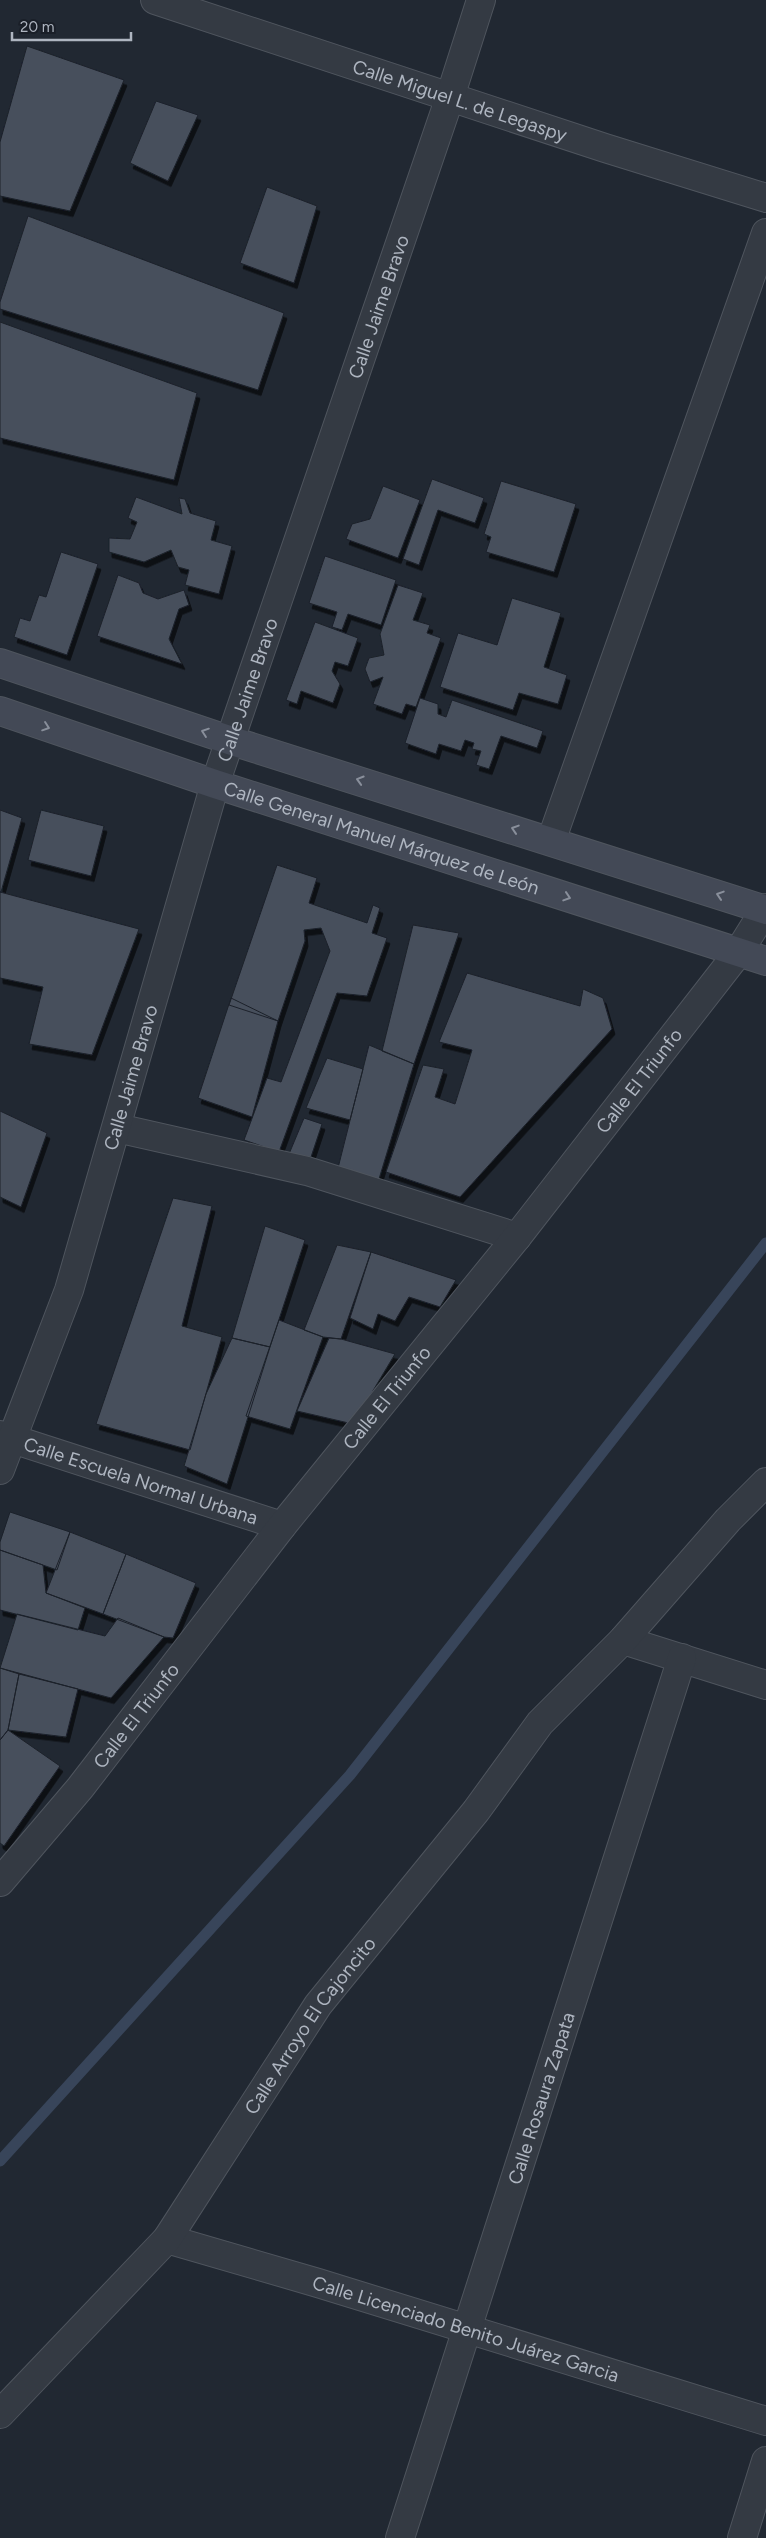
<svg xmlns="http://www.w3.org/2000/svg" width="766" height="2538" font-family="Figtree,sans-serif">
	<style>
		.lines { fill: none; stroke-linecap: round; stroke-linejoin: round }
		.stream { stroke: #38455a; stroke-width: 11 }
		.building { fill: #474f5c; stroke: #1c212a; filter: url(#shadow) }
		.street-casing { stroke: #4f555e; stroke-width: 30 }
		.secondary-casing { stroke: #4f555e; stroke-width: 30 }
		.street { stroke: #343a43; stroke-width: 28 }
		.secondary { stroke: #434956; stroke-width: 28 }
		.oneway { stroke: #898f9b }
		.labels { text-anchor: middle; stroke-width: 4; stroke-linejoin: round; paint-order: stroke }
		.street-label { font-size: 19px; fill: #aeb5c0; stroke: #1a1f28 }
	</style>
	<defs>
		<filter id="shadow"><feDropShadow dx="3" dy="5.5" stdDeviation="0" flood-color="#0009"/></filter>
	</defs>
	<rect width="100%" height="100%" fill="#212832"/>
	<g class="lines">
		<path class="stream" d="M0,2161L350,1775L766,1243"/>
	</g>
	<path class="building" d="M27,46L124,80L70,211L0,196V142Z
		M156,101L198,115L168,181L130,163Z
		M267,187L317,206L294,283L240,263Z
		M28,216L284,313L258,390L0,309V302Z
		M0,322L197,393L174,480L0,438Z
		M432,479L484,498L475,523L438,510L419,565L403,559Z
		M501,481L576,504L554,572L486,552L491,537L484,534Z
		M383,486L420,500L398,558L346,539L352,524L370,519Z
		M136,497L182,514L179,498L185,499L190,513L216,521L211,540L232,546L219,594L185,585L189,570L178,567L171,550L144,562L109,552V538L130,539L137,522L128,518Z
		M61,552L98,564L67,655L14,637L20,618L30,621L39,595L46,597Z
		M325,556L396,580L381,625L348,614L342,630L332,627L337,612L309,603Z
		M118,575L139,583L143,593L158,599L184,590L189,605L179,609L169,639L182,664L97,636Z
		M398,585L423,593L413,620L430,625L427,633L441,638L416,707L406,704L402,714L373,704L383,677L370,682L365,669L369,658L384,655L380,634Z
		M512,598L561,613L544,667L567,675L558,704L519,693L513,710L440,687L458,633L497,645Z
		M315,622L358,638L348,666L335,662L332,671L340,684L333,703L301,691L297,704L286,700Z
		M420,698L438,704V714L446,717L452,700L543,731L537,748L501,736L489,769L476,765L481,751L472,749L474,743L465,740L461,751L439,744L436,754L405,743Z
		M0,810L22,818L1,892H0Z
		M41,810L104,826L91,876L28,860Z
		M277,865L317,878L309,903L367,923L373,905L380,908L372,933L387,938L367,996L337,993L279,1152L244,1140L267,1078L281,1082L330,951L321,928L304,930L305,941L278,1021L229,1005Z
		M0,892L139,929L92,1055L29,1044L43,987L0,978Z
		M413,925L459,933L414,1064L382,1051Z
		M467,973L580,1006L583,989L603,998L612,1029L460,1197L386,1172L423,1065L444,1069L435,1097L455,1104L472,1050L439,1042Z
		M231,998L278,1021L252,1117L198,1098Z
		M369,1045L414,1064L379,1179L338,1168Z
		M327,1058L363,1069L350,1120L306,1108Z
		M0,1111L47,1133L21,1207L0,1197Z
		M304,1118L322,1124L311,1157L289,1154Z
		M173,1198L212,1206L182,1326L222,1337L190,1450L96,1424Z
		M265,1226L305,1240L270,1347L232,1338Z
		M337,1245L371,1252L341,1339L323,1337L304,1330Z
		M371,1252L456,1280L440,1307L409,1297L395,1321L378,1314L373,1329L350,1318Z
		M279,1320L323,1337L290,1429L246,1416Z
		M232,1338L270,1347L227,1484L184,1466L206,1394Z
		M329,1338L341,1339L395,1354L353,1424L297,1411Z
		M10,1512L70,1532L57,1570L0,1550V1542Z
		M70,1532L126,1554L103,1614L46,1593Z
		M0,1550L43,1565L46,1593L85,1608L78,1630L0,1610Z
		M126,1554L196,1583L173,1638L164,1637L103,1614Z
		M17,1614L105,1636L118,1618L164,1637L111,1698L0,1668Z
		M0,1668L19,1674L8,1730L0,1740Z
		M19,1674L78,1689L66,1737L8,1730Z
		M8,1730L60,1766L4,1846L0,1843V1740Z"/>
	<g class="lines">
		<defs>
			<g id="street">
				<path id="s1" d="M155,0L605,148L766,198"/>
				<path d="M551,841L766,233"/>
				<path d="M117,1128L307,1171L517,1237"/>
				<path id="s2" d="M0,1435L282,1526"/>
				<path id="s3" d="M0,1470L69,1290L215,784L450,97L481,0"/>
				<path d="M623,1640L766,1685"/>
				<path id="s4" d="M0,1882L80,1788L282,1526L517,1237L738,953L766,908"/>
				<path id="s5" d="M167,2239L318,2283L766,2421"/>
				<path id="s6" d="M0,2414L167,2239L318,2005L476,1811L540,1723L623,1640L728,1520L766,1482"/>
				<path id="s7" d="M400,2538L682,1658"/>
				<path d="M742,2538L766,2461"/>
			</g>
			<g id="secondary">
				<path d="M0,663L232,741L766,910"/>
				<path id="s8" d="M0,711L215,784L766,961"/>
			</g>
		</defs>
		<use href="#street" class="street-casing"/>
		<use href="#secondary" class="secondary-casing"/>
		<use href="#street" class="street"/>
		<use href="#secondary" class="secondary"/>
	</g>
	<defs><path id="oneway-chevron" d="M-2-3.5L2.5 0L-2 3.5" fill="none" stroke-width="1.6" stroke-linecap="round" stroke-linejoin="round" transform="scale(1.25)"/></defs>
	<g class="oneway">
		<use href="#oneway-chevron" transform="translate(46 727) rotate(19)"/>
		<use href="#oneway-chevron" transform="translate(205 732) rotate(-161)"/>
		<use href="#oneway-chevron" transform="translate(360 780) rotate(-163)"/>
		<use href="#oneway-chevron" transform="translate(515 829) rotate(-162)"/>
		<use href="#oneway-chevron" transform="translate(720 895) rotate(-162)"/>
		<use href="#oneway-chevron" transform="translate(567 897) rotate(18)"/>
	</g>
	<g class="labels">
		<g class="street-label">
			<text dy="7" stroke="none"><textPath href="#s1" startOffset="321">Calle Miguel L. de Legaspy</textPath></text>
			<text dy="7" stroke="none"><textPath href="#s3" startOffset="1224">Calle Jaime Bravo</textPath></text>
			<text dy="7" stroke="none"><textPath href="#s3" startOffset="819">Calle Jaime Bravo</textPath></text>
			<text dy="7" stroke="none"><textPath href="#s8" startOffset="402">Calle General Manuel Márquez de León</textPath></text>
			<text dy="7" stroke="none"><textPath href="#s3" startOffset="414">Calle Jaime Bravo</textPath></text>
			<text dy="7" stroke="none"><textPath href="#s4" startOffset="1025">Calle El Triunfo</textPath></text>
			<text dy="7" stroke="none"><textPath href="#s4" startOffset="620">Calle El Triunfo</textPath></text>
			<text dy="7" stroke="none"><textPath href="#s2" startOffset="148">Calle Escuela Normal Urbana</textPath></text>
			<text dy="7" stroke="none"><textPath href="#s4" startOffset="215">Calle El Triunfo</textPath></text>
			<text dy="7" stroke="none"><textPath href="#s6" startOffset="499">Calle Arroyo El Cajoncito</textPath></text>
			<text dy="7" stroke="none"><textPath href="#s7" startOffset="462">Calle Rosaura Zapata</textPath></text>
			<text dy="7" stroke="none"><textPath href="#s5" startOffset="312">Calle Licenciado Benito Juárez Garcia</textPath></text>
		</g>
	</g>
	<path d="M12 32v8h119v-8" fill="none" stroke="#aeb5c0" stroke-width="2.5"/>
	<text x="20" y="32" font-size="15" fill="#aeb5c0" stroke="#1a1f28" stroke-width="4" paint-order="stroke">20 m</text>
</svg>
